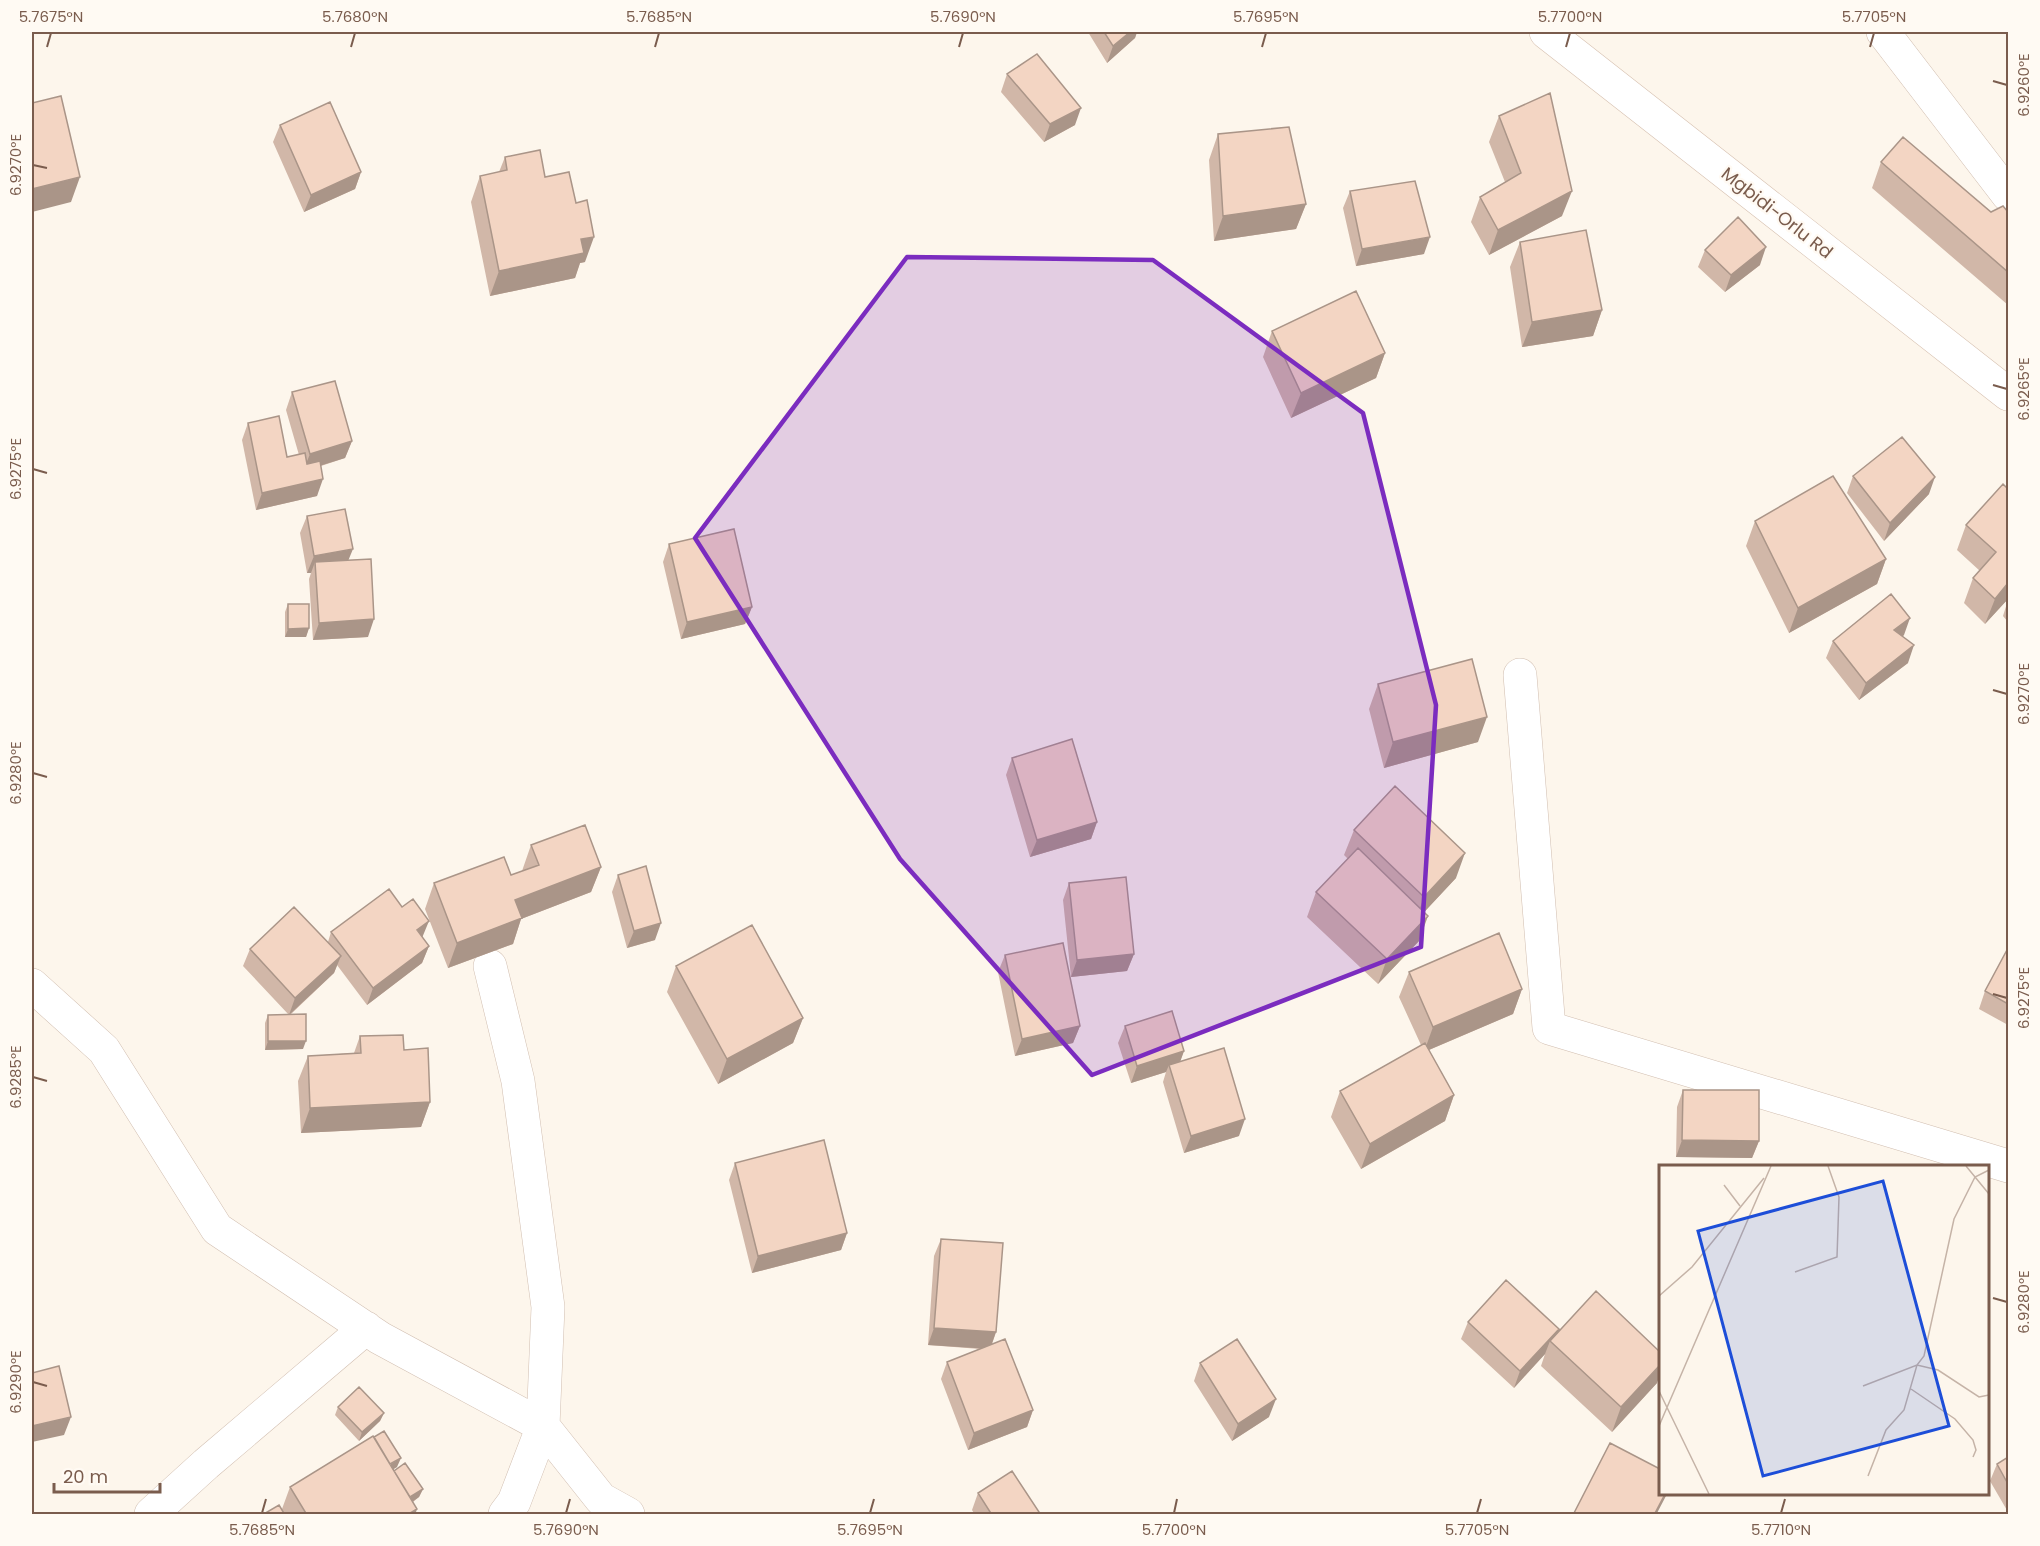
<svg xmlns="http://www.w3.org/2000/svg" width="2040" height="1546" font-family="Poppins,sans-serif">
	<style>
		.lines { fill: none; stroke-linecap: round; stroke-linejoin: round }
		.street-casing { stroke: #d1beb0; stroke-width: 34 }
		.secondary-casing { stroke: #d6c0b0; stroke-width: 34 }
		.street { stroke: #fff; stroke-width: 33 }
		.secondary { stroke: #fff; stroke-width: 33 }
		.wall { fill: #d1b7a8 }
		.shaded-wall { fill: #aa9588 }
		.building { fill: #f3d5c3; stroke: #aa9588; stroke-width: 1.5 }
		.marked { fill: #7b2cbf; fill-opacity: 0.2; stroke: #7b2cbf; stroke-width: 4.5; stroke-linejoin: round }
		.ticks { fill: none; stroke: #7a5c4d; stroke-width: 2 }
		.labels { text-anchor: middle; stroke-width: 4.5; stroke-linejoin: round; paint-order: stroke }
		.street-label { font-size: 18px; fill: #7a5c4d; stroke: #fffaf3 }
		.inset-road { fill: none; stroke: #c5b3a7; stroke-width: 1.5 }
		.view { fill: #1d4ed8; fill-opacity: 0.15; stroke: #1d4ed8; stroke-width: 3 }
		.inset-edge { fill: none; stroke: #7a5c4d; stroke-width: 3 }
		.neatline { fill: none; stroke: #7a5c4d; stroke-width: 2 }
		.ticks-label { font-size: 15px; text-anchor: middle; fill: #7a5c4d }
	</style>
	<rect width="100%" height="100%" fill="#fdf6ec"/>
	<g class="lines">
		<defs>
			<path id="street" d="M1883,32L2008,195
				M1520,675L1549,1028L2008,1166
				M490,966L518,1081L548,1307L543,1426L514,1502L505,1514
				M32,985L104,1050L217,1229L380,1338L543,1426L601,1499L628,1514
				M151,1514L206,1464L366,1328"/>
			<path id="secondary" d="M1546,32L2008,394"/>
		</defs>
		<use href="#street" class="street-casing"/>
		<use href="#secondary" class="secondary-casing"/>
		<use href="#street" class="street"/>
		<use href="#secondary" class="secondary"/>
	</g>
	<path class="wall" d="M1088,32H1137L1135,38L1107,63Z
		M1007,74L1075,125L1044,142L1001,92Z
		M1499,116L1562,216L1489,255L1471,222L1480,197L1505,182L1489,142Z
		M280,125L361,172L355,189L304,212L273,142Z
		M1218,134L1306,204L1296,229L1214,241L1209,160Z
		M505,157L545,177L585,262L580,263L575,278L490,296L471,202L480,176L499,172Z
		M1881,162L1991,212H2008V305L1872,188Z
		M1350,191L1424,254L1356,266L1343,208Z
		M1520,242L1602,310L1593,336L1522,347L1510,267Z
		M1705,250L1760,265L1725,292L1698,267Z
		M1272,331L1385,353L1376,378L1291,418L1263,357Z
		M292,392L352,441L345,458L321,466L317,496L256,510L242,440L248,423L287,457L299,455L286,410Z
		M1853,476L1929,494L1884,541L1847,493Z
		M2003,484L2008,599L1985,624L1964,603L1973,578L1980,571L1957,550L1966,525Z
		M307,516L348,560L368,637L313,640L309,579L311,573H307L300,533Z
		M1755,521L1886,559L1877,584L1789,633L1746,546Z
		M669,544L752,607L745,624L681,639L663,562Z
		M2008,600V622L2003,616Z
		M288,604L309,628L306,637H285V612Z
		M1904,635L1902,637L1908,663L1859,700L1826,658L1833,641Z
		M1378,684L1478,742L1384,768L1369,709Z
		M1012,758L1097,822L1091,839L1030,857L1006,775Z
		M1354,830L1456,878L1424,912L1419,941L1378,984L1307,917L1316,892L1348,859L1344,855Z
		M531,845L601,867L591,892L521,919L513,944L448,968L425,909L434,883L511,875L522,871Z
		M618,875L655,940L627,948L612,892Z
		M1069,883L1134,954L1127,971L1071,977L1063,900Z
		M331,932L422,937L429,946L422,963L367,1005L337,965L334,973L290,1015L303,1049L265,1050V1023L268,1015H289L243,966L250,949L328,942Z
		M2008,948V1025L1979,1009L1985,991Z
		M1005,955L1080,1026L1073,1043L1015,1056L998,972Z
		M676,966L803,1018L793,1043L718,1084L667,992Z
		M1409,972L1522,989L1513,1014L1429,1050L1454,1095L1445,1121L1361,1169L1331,1117L1340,1091L1421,1045L1399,997Z
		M1125,1026L1184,1051L1180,1061L1239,1136L1184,1153L1163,1082L1166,1072L1131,1083L1118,1043Z
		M360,1036L404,1050L430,1102L421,1127L301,1133L298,1081L308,1056L354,1053Z
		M1683,1090L1759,1141L1752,1158L1676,1157L1677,1107Z
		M735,1163L847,1233L841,1250L752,1273L729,1180Z
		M941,1239L996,1332L992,1344L1033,1410L1027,1427L968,1450L941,1379L947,1362L980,1349L928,1345L934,1256Z
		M1468,1322L1558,1332L1657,1383L1612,1432L1541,1366L1545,1354L1514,1388L1461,1339Z
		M1200,1363L1269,1417L1232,1441L1194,1381Z
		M338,1407L384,1413L380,1421L359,1441L335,1415Z
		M2008,1457V1512L1990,1481L1997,1464Z
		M397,1467L393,1469L394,1471L423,1489L419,1497L413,1502L415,1515H262L282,1509L290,1487Z
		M978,1493L1041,1515H975L972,1510Z"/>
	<path class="shaded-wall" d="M1130,32H1137L1135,38L1107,63L1113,46Z
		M1081,108L1075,125L1044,142L1050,124Z
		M361,172L355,189L304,212L311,195Z
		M80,177L71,202L32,212V189Z
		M1572,191L1562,216L1489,255L1498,230Z
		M1306,204L1296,229L1214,241L1223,216Z
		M594,237L585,262L580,263L575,278L490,296L499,271L581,239Z
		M1430,237L1424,254L1356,266L1362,249Z
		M1766,247L1760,265L1725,292L1731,275Z
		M1602,310L1593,336L1522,347L1532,322Z
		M1385,353L1376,378L1291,418L1301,393Z
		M352,441L345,458L303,471L310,454Z
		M1935,477L1929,494L1884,541L1890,523Z
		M323,479L317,496L256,510L262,493Z
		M353,549L346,566L315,562L311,573H307L314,556Z
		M1886,559L1877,584L1789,633L1798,608Z
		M2008,583V599L1985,624L1995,599Z
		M752,607L745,624L681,639L687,622Z
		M1910,618L1904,635L1888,648L1894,630Z
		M374,619L368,637L313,640L319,623Z
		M309,628L306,637H285L288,629Z
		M1914,645L1908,663L1859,700L1866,683Z
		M1487,717L1478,742L1384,768L1393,742Z
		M1097,822L1091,839L1030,857L1037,840Z
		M1465,853L1456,878L1415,922L1424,897Z
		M601,867L591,892L521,919L513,944L448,968L457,943L515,900Z
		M1428,916L1419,941L1378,984L1387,959Z
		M429,921L422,938L417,930Z
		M661,923L655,940L627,948L634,931Z
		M429,946L422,963L367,1005L373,988Z
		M1134,954L1127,971L1071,977L1077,960Z
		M341,956L334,973L289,1015L295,998Z
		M1522,989L1513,1014L1424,1052L1433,1027Z
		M803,1018L793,1043L718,1084L727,1059Z
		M1080,1026L1073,1043L1015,1056L1022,1039Z
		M268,1041H306L303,1049L265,1050Z
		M1184,1051L1178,1068L1169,1065L1166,1072L1131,1083L1137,1066Z
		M1454,1095L1445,1121L1361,1169L1370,1144Z
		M430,1102L421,1127L301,1133L310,1108Z
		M1245,1119L1239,1136L1184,1153L1191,1136Z
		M1682,1140L1759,1141L1752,1158L1676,1157Z
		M847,1233L841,1250L752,1273L758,1256Z
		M934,1328L996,1332L990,1349L928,1345Z
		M1559,1329L1553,1344L1550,1341L1545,1354L1514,1388L1520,1371Z
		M1660,1365V1375L1657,1383L1612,1432L1621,1407Z
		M1276,1399L1269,1417L1232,1441L1238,1424Z
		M1033,1410L1027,1427L968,1450L974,1433Z
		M384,1413L380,1421L359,1441L362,1432Z
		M71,1417L64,1435L32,1442V1426Z
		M401,1458L397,1467L381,1477L384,1468Z
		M423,1489L419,1497L405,1507L408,1498Z
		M1665,1494H1667L1656,1515H1654Z
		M417,1509L415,1515H407Z"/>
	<path class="building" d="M1104,32H1130L1113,46Z
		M1037,54L1081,108L1050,124L1007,74Z
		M1550,93L1572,191L1498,230L1480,197L1521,173L1499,116Z
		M61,96L80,177L32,189V103Z
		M330,102L361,172L311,195L280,125Z
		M1289,127L1306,204L1223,216L1218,134Z
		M1903,137L1991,212L2003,206L2008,212V272L1881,162Z
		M540,150L545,177L569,172L576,203L587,200L594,237L581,239L584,253L499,271L480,176L507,170L505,157Z
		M1415,181L1430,237L1362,249L1350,191Z
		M1738,217L1766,247L1731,275L1705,250Z
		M1586,230L1602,310L1532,322L1520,242Z
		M1356,291L1385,353L1301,393L1272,331Z
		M335,381L352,441L310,454L292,392Z
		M279,416L287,457L305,453L307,464L320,461L323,479L262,493L248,423Z
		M1902,437L1935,477L1890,523L1853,476Z
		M1833,476L1886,559L1798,608L1755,521Z
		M2003,484L2008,489V583L1995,599L1973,578L1996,552L1966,525Z
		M345,509L353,549L314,556L307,516Z
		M734,529L752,607L687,622L669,544Z
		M371,559L374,619L319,623L315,562Z
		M1891,594L1910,618L1894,630L1914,645L1866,683L1833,641Z
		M288,604H309V628L288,629Z
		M1472,659L1487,717L1393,742L1378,684Z
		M1072,739L1097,822L1037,840L1012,758Z
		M1395,786L1465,853L1424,897L1354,830Z
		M585,825L601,867L515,900L522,918L457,943L434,883L504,857L511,875L539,865L531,845Z
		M1358,848L1428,916L1387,959L1316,892Z
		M646,866L661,923L634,931L618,875Z
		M1126,877L1134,954L1077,960L1069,883Z
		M389,889L402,907L413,899L429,921L417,930L429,946L373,988L331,932Z
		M294,907L341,956L295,998L250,949Z
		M752,925L803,1018L727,1059L676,966Z
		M1499,933L1522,989L1433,1027L1409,972Z
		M1063,943L1080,1026L1022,1039L1005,955Z
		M2008,948V1004L1985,991Z
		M1172,1011L1184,1051L1137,1066L1125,1026Z
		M306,1014V1041H268V1015Z
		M403,1035L404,1050L428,1048L430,1102L310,1108L308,1056L361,1053L360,1036Z
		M1425,1043L1454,1095L1370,1144L1340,1091Z
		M1224,1048L1245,1119L1191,1136L1169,1065Z
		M1683,1090H1759V1141L1682,1140Z
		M824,1140L847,1233L758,1256L735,1163Z
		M941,1239L1003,1243L996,1332L934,1328Z
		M1506,1280L1559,1329L1520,1371L1468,1322Z
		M1596,1291L1660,1352V1365L1621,1407L1550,1341Z
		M1005,1339L1033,1410L974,1433L947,1362Z
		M1237,1339L1276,1399L1238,1424L1200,1363Z
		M59,1366L71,1417L32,1426V1373Z
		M359,1387L384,1413L362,1432L338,1407Z
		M384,1431L401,1458L390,1464L374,1437Z
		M373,1436L417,1509L407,1515H307L290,1487Z
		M1610,1443L1660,1469V1494H1665L1654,1515H1573Z
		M2008,1457V1484L1997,1464Z
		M405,1463L423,1489L410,1497L394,1471Z
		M1012,1471L1041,1515H992L978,1493Z
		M279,1505L285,1515H262Z"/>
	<path class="marked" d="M907,257L1153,260L1363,413L1436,705L1421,947L1092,1075L900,859L695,538Z"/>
	<path class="ticks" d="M47,47L51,33M351,47L355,33M655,47L659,33M959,47L963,33M1262,47L1266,33M1566,47L1570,33M1870,47L1874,33M1993,81L2007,85M33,165L47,168M1993,385L2007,389M33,469L47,473M1993,690L2007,694M33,773L47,777M1993,994L2007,998M33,1077L47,1081M1993,1298L2007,1302M33,1382L47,1386M262,1513L266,1499M566,1513L570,1499M870,1513L874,1499M1174,1513L1177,1499M1477,1513L1481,1499M1781,1513L1785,1499"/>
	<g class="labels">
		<g class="street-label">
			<text transform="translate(1777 213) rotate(38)" y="6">Mgbidi-Orlu Rd</text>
		</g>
	</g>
	<g transform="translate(1659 1165)">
		<rect width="330" height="330" fill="#fdf6ec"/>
		<path class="inset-road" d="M307,1L330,29M65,20L81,41M136,107L178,92L180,32L169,1M0,131L33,102L105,13M204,221L258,200L279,205L320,232L330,230M252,224L296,254L314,275L317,285L314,292M0,226L50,329M0,261L112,1M209,311L227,265L245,245L258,200L265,191L295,54L316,12L330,5"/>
		<path class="view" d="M224,16L290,261L104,311L39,66Z"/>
		<rect width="330" height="330" class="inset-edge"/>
	</g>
	<rect width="2040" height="1546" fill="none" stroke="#fffaf3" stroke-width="66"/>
	<path d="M54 1483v9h106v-9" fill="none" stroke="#7a5c4d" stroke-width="3"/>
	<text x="63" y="1483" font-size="18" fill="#7a5c4d" stroke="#fffaf3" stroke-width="4.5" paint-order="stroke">20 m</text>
	<rect x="33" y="33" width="1974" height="1480" class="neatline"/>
	<g class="ticks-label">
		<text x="51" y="22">5.7675°N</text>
		<text x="355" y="22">5.7680°N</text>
		<text x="659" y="22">5.7685°N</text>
		<text x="963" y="22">5.7690°N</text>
		<text x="1266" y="22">5.7695°N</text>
		<text x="1570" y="22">5.7700°N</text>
		<text x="1874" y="22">5.7705°N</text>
		<text transform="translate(2024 85) rotate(-90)" y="5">6.9260°E</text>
		<text transform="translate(16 165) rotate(-90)" y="5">6.9270°E</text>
		<text transform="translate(2024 389) rotate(-90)" y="5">6.9265°E</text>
		<text transform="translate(16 469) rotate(-90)" y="5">6.9275°E</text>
		<text transform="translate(2024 694) rotate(-90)" y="5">6.9270°E</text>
		<text transform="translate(16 773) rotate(-90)" y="5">6.9280°E</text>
		<text transform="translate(2024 998) rotate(-90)" y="5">6.9275°E</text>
		<text transform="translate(16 1077) rotate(-90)" y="5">6.9285°E</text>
		<text transform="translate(2024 1302) rotate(-90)" y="5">6.9280°E</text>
		<text transform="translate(16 1382) rotate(-90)" y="5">6.9290°E</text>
		<text x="262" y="1535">5.7685°N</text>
		<text x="566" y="1535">5.7690°N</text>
		<text x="870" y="1535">5.7695°N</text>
		<text x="1174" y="1535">5.7700°N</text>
		<text x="1477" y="1535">5.7705°N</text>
		<text x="1781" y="1535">5.7710°N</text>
	</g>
</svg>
